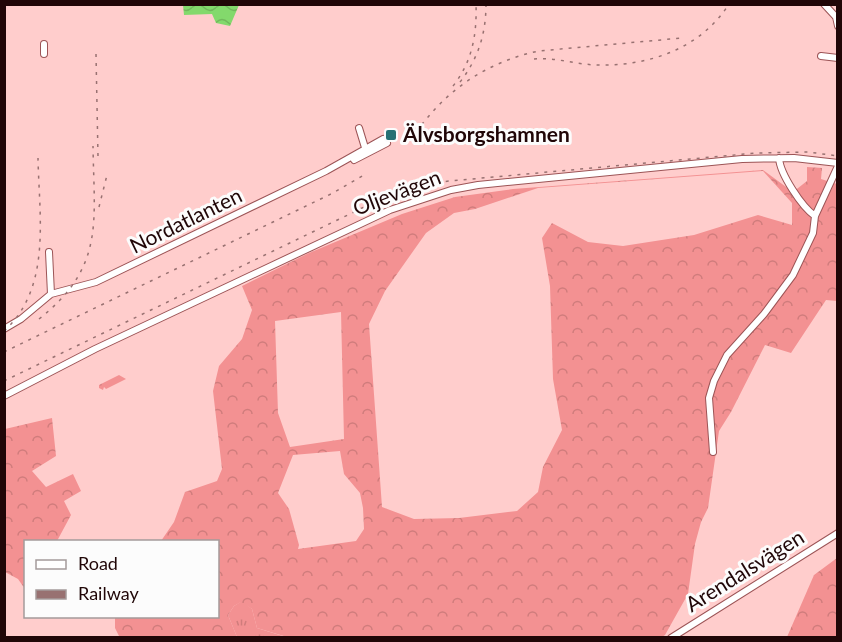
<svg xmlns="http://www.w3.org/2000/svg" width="842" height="642" font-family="Lato,sans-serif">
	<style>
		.grass { fill: url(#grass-tufts) }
		.forest { fill: url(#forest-crowns); fill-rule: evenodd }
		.water { fill: url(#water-waves) }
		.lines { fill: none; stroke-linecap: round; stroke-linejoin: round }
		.minor-casing { stroke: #9c5456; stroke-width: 8 }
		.minor { stroke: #fff; stroke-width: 6 }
		.rail { stroke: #987171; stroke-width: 1.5; stroke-dasharray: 3 6; stroke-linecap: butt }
		.poi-dot { fill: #267174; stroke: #fcfcfc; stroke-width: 2 }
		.labels { text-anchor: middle; stroke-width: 6; stroke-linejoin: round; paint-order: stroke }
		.poi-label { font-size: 21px; font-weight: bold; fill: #200607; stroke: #fcfcfc; text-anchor: start }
		.street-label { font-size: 21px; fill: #200607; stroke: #fcfcfc }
	</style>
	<defs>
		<pattern id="grass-tufts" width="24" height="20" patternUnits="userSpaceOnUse" patternTransform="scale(1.5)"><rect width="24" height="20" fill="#f39192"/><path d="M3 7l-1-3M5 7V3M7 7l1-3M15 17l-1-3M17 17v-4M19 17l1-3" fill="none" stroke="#d07c7c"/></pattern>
		<pattern id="forest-crowns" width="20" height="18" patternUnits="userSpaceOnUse" patternTransform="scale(1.5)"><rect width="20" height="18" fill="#f39192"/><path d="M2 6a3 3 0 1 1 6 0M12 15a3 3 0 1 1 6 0" fill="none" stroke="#d07c7c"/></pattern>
		<pattern id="water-waves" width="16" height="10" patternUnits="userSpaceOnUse" patternTransform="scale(1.5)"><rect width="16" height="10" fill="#83d96c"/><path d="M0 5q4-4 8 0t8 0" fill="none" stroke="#71b95c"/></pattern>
	</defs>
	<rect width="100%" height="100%" fill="#ffcdcc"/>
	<path class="grass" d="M119,375L126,379L106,389L104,387L103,390L99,388V385Z
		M242,601L252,609L257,628L286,637H237L228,615L234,606Z"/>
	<path class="forest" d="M807,167L822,168L821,179L837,184V301L826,300L791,353L765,345L731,412L719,431L708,508L701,522L695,544L688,594L665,635L662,637H287L257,628L252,609L241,602L234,606L228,615L237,637L120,638L115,628V617L218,616V542L161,541L174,522L185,492L217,481L222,469L213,391L219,366L242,339L252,310L242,286L309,253L402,214L455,197L513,189L763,170L793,192L807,181ZM763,171L792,203V225L758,215L694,235L623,246L588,242L552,223L542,238L550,286L553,379L562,430L543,467L538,492L517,511L459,518L414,519L382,507L369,324L385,291L426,233L454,213L475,209L538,188ZM341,312L344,439L290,447L278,413L275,321ZM340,451L344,474L360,493L363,508L364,529L356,541L298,549L299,545L289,509L278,493L293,455Z
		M52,418L56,456L32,471L46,487L73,474L81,491L64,501L71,515L57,541L26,542L25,589L18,579L5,572V429Z
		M837,558V637H787L814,575Z"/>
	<path class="water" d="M183,5V4L239,5L230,26L216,23L212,14L184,15Z"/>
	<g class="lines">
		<defs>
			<path id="minor" d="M824,4L836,17L838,26
				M44,44V54
				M821,56L838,58
				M359,128L366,151
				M779,158C780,174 802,207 815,216
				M354,160L387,143
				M49,252L51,294
				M4,329L21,319L51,294L96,282L326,171L383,139
				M4,396L95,349L390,210L451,190L478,185L742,159L794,158L838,163
				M713,452L709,398L714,381L727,355L764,314L793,275L813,233L815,216L838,166
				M671,638L838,533"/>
		</defs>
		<use href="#minor" class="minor-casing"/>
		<use href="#minor" class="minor"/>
		<path class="rail" d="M96,54L98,156
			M534,59C556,57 577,65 599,65C650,66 701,48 729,4
			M460,82C478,59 486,34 486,4
			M453,86C472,62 477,35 476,4
			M410,138C421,126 432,111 444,100C470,75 504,58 539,51L682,38
			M99,207L107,175
			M39,319C105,267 94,222 93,146
			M4,331C52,288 39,216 38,158
			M4,352L333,193L364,175
			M4,381L385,197L407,189L439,182L756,153L808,152L838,156"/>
	</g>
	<rect class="poi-dot" x="385" y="129" width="12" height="12" rx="3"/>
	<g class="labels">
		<g class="poi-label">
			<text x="403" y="142">Älvsborgshamnen</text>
		</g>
		<g class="street-label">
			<text transform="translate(397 193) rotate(-21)" y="7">Oljevägen</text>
			<text transform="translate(186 221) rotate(-26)" y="7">Nordatlanten</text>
			<text transform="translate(745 571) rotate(-32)" y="7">Arendalsvägen</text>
		</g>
	</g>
	<rect width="842" height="642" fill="none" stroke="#200607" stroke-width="12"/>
	<rect x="24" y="540" width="195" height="78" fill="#fcfcfc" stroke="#a49a9a" stroke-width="1.5"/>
	<rect x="36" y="560" width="30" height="9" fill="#ffffff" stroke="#a49a9a" stroke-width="1.5"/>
	<text x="78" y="570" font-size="18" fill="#200607">Road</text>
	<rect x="36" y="590" width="30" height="9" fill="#987171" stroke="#a49a9a" stroke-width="1.5"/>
	<text x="78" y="600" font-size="18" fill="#200607">Railway</text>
</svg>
